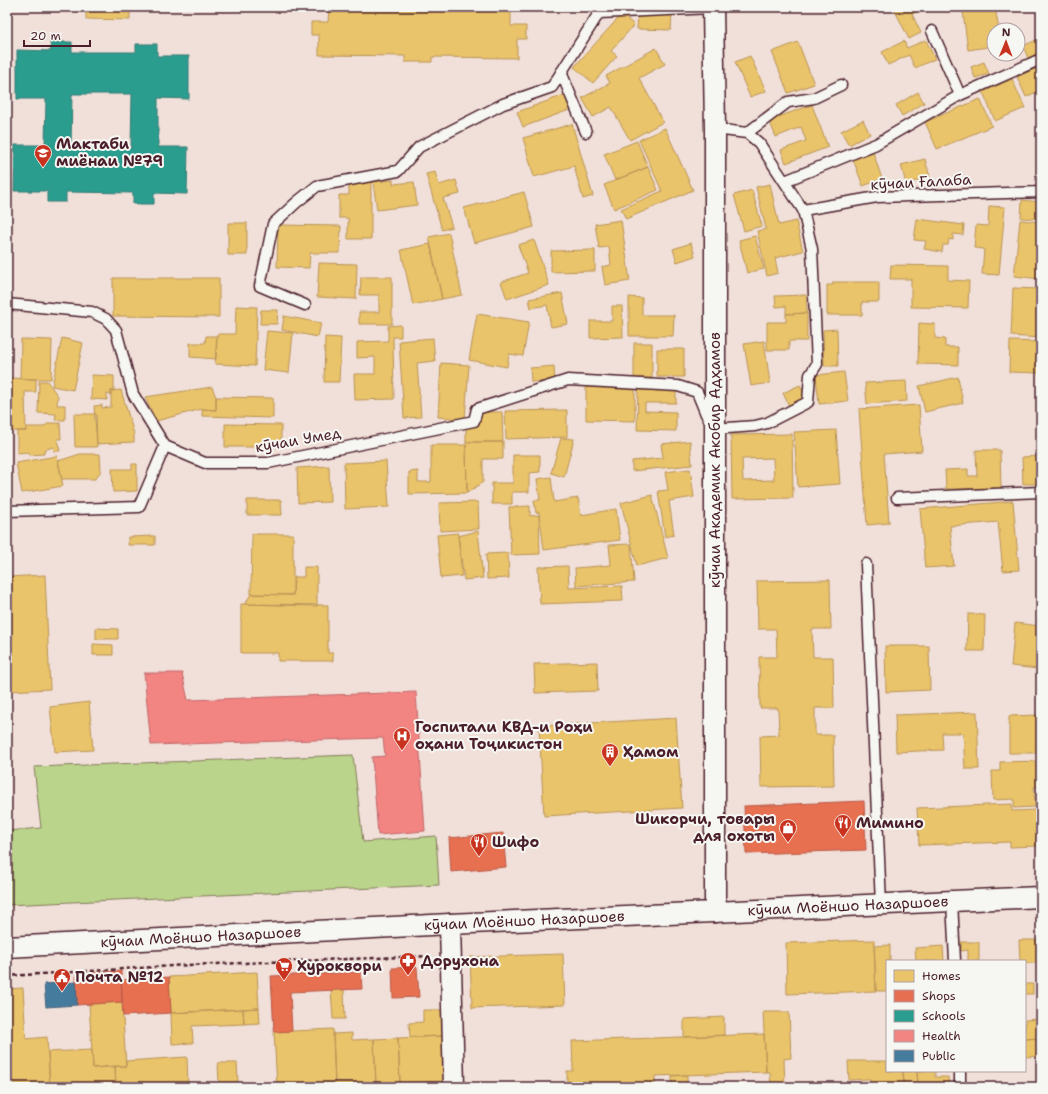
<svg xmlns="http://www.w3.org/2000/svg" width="1048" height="1094" font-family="'Shantell Sans',sans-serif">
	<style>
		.green { fill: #bbd48b; stroke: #827a5b }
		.homes { fill: #e9c46a; stroke: #b99257; fill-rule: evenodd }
		.shops { fill: #e76f51; stroke: #b85746 }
		.schools { fill: #2a9d8f; stroke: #347771; fill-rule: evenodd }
		.health { fill: #f28482; stroke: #c06668 }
		.public { fill: #457b9d; stroke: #465f7b }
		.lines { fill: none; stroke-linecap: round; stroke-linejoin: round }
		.lane-casing { stroke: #4a1f2b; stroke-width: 13 }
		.street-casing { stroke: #4a1f2b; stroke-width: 23 }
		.path { stroke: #4a1f2b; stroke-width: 2.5; stroke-dasharray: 4 3; stroke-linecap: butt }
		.lane { stroke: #f6f6f2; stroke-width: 10 }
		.street { stroke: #f6f6f2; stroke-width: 20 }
		.labels { text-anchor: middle; stroke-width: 4; stroke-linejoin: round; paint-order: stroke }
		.poi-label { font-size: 15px; font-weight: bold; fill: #4a1f2b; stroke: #f6f6f2; text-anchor: start }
		.street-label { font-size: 15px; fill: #4a1f2b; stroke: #f6f6f2 }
	</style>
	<rect width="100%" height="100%" fill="#f1e0d9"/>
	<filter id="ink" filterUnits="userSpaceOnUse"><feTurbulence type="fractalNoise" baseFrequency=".025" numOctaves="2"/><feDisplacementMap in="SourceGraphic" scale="8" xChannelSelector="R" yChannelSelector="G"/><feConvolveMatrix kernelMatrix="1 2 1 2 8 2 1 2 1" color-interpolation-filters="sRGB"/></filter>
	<g filter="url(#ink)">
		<path class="green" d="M353,755L363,842L436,836L439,885L7,905V831L41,828L34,767Z"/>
		<path class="homes" d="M52,7H74V8H52Z
			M86,7H130V20L86,19Z
			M329,7H511V26H526V39H517V58L432,57V62H405V56L319,55V35H311V22H328Z
			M893,7H927L912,14L921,33L909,39Z
			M995,7L999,30H994V46L968,50L963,12Z
			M638,12L672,13L671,30L637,29Z
			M622,14L634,25L611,51L617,56L593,83L574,67Z
			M1041,38V52L1028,58L1023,46Z
			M926,40L935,59L915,68L909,55L888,65L882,52L904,41L907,48Z
			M798,42L814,84L788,93L772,52Z
			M656,48L665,64L639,78L663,122L630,140L611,107L593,117L582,98L610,83L606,76Z
			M750,56L766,91L750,97L735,62Z
			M984,62L989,74L975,78L971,67Z
			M1041,66V90L1026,97L1017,77Z
			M1012,79L1025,108L995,121L983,92Z
			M918,92L924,103L902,116L896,105Z
			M567,94L572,109L523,127L517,112Z
			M980,99L992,126L937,149L925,122Z
			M812,105L828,147L786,163L781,150L806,141L801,127L776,137L769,120Z
			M863,120L870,134L849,145L841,131Z
			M572,124L593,196L583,199L574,166L534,177L523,138Z
			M665,128L693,190L626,219L621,209L662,191L639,140Z
			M637,141L648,167L615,180L604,154Z
			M873,152L882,179L863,186L853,159Z
			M925,159L930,177L906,184L901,165Z
			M648,167L658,190L614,209L604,185Z
			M435,172L439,185L456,180L460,194L443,198L452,227L442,230L426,174Z
			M393,180V184L414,182L417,205L377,210L373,182Z
			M371,182V239H348V218H339V195H349V183Z
			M770,184L779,225L796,221L803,251L775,258L778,273L767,276L757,231L766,229L756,187Z
			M752,190L762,226L744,231L734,195Z
			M524,192L534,227L474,243L464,208Z
			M1022,200L1041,202V219L1021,218Z
			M989,206L1005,207L999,275L982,274L984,249L974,248L976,225L988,226Z
			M917,219L964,225L963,235L953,234V240L949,239L948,245H943L942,252L924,249L926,241L914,240Z
			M621,220L630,281L605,285L602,267L611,265L609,247L599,248L595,224Z
			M1020,220L1041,222V279L1014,276Z
			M228,223H247V255H228Z
			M278,225L341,226L340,253H310L309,268L277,267Z
			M449,233L462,295L442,299L429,237Z
			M755,236L764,269L747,273L739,240Z
			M534,240L549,285L507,299L501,282L528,273L518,245Z
			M691,243L695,256L677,262L673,249Z
			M430,244L442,299L413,305L401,250Z
			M595,250V271L551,272V251Z
			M319,263L357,264L356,299L317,297Z
			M891,265L948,266V280L969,281L968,308L911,307V279H890Z
			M361,277H392V324H359V312H379V295H360Z
			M113,278H219V317L113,316Z
			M833,282H879V302H862V315H827V285H833Z
			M1013,288L1041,289V338L1011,336Z
			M562,293L568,324L551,327L547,305L531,308L529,299Z
			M806,295L807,313L786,314V306L776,307L775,296Z
			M629,297L642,298V315H674L673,336H629Z
			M236,306L257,307L255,366L215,364L217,334H235Z
			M612,306H622L623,337L590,338V321H612Z
			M261,310H278L277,324H260Z
			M807,313V341H789V350H767V322H786V314Z
			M477,314L529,322L523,356L509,354L507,367L469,360Z
			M7,316H9V349H7Z
			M284,316L321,323L318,337L282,330Z
			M919,323L935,324V338L945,339V347H958V365L918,364Z
			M401,325V337H393L394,399L355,400L354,374H375V357L357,358V342L388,341V326Z
			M837,329L838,366H824L823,330Z
			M267,331L293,333L289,373L263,370Z
			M206,336H217L216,359L190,357V343H205Z
			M325,337L341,338L339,382H324Z
			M62,338L83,343L73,390L52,386Z
			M433,338L435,361L417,363L421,417L404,418L399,341Z
			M21,339L52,340L51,379H20Z
			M764,341L770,383L751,386L744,344Z
			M1010,341L1041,342V373L1009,372Z
			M634,343H652V378H634Z
			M657,349H684V377H657Z
			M441,363L469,365L465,419L438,417Z
			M554,366L555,381L531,382L530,368Z
			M844,372L848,401L819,404L816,375Z
			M92,375L114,376V391H111V395L107,394V400L91,399Z
			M958,377L963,403L925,412L919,386Z
			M8,378L36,379V392H25L26,431H9Z
			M39,381H47L58,396L57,405H65V420H55L56,414L38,413Z
			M906,381L907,401L867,404L865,383Z
			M800,385L806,398L789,406L783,393Z
			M212,387L216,397V410L202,409L156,421L145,397Z
			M586,387H635V421L586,420Z
			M638,389L676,390V403H645V411L676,412V431L637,430Z
			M121,390L134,434V442L97,444L94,406L102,405V408L111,407V391Z
			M216,397L273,398V418L202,416V409L216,410Z
			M919,405L922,451L884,454L889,523L867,525L859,409Z
			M567,410V437L506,439L505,411Z
			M478,412H502L503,442H466V425H478Z
			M74,414H96L97,447H75Z
			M49,423H60L61,439H57L60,451H54L53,447L44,450V454L29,455V452L17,453V431H26V427H43Z
			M225,424L281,425V447H225Z
			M836,430L840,484L798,487L794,432Z
			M792,434L793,498L732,499L731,435ZM773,458L774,480L743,481L742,459Z
			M561,438L574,439L564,477L551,473Z
			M690,441L692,465L632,471V461L663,458L661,444Z
			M466,442H503V459H483V482L467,493Z
			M431,445H466L467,493L409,494V472L418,471V482H431Z
			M976,450H1000L1001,488L946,489L945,470L968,469V476H977Z
			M80,454H100L101,471L95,479H62L58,461Z
			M513,455H540V472L529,473V492H512V504H492V483H513Z
			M57,456L63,486L22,493L16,463Z
			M1041,456V484H1023L1022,457Z
			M386,461L389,507L345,509L344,463Z
			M132,464H137V491L113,492L112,469H132Z
			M329,466L330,502L298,503L297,468Z
			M690,469L694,497L669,501L674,535L665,537L658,491L668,490L665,472Z
			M551,477L554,502L578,498L581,515L616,509L620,540L544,550L539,512L536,513L534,500H540L537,479Z
			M652,495L668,558L637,566L621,503Z
			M247,500H281L282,515H247Z
			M1013,501L1019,570L1003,571L998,522L950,526L954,566L925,568L920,509Z
			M478,502L479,529L440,531L439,503Z
			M530,506V516L539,515L540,554L511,555L509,507Z
			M1039,525H1041V590H1039Z
			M478,531L483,578L464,580L458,536Z
			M458,533L462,576L441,578L437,535Z
			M252,534H293V595L251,594Z
			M155,536V545H128V537Z
			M631,544L634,582L576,586L575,568L611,565L609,545Z
			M508,553L509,578L487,579L486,554Z
			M568,566L569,588L622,586L623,601L540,604L538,567Z
			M304,567H317V606L245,604L251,594L293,595L294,577H304Z
			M45,575L50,689L7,691V577Z
			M830,580L831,629H812L813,657H833L834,708H815V735H833L834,786L761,787L760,736L779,735L778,708H760L759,657H777L776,629H758L757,581Z
			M241,604L328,605V653H333V661H278V653H241Z
			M968,614L985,615L984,651H967Z
			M1015,623L1041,626L1038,669L1011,666Z
			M96,628L118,629V639H96Z
			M93,644L113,645V655H93Z
			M885,646H929L930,690L886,692Z
			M597,662L598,691L535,693L534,664Z
			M89,702L93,750L55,752L50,707Z
			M977,712L979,769H965L963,733H942L943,750L896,752L895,715Z
			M1041,715V753H1009V716Z
			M676,718L682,808L544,816L539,726Z
			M1041,761V787H1034L1035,807L1014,808V799L993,800L992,771H1000V762Z
			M1041,790V821H1039L1037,791Z
			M1012,804V811L1036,810L1037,846L1010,847V842L919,845L917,808Z
			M874,940L876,991L787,994L786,943Z
			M1019,940H1039L1040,963H1025V961H1020Z
			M961,942H979V961H968V950L961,951Z
			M890,945V961H887V991H876L874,946Z
			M943,946L944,961H916L915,948Z
			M563,954L565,1005L472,1008L470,957Z
			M257,972L259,1008L171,1013L169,977Z
			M1025,984H1033V994H1025Z
			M23,988L26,1039L47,1037L50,1087H7V989Z
			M344,989L345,1019H333L331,990Z
			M122,1002L126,1066L93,1068L89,1004Z
			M259,1008L260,1023L244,1024L243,1009Z
			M243,1009L244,1024L192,1026L193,1043L172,1044L171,1013Z
			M423,1010H442L444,1036L410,1037L409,1023L423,1022Z
			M763,1012H789L791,1058L784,1059L785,1087H771L770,1072H766Z
			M724,1017V1035L684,1037V1019Z
			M1039,1019V1038L1025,1039V1020Z
			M333,1029L335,1086L277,1087L274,1032Z
			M352,1033V1040L374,1039L376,1087L335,1086L333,1034Z
			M764,1034L766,1072L655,1076V1086L567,1087V1071H573L572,1041Z
			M444,1036L446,1081L400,1083L398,1038Z
			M398,1038L400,1083L376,1084L374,1039Z
			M1039,1038H1041V1056L1025,1057V1039Z
			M92,1050L93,1068L115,1066L116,1087H50L48,1052Z
			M187,1057L188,1087H116L115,1066H126V1061Z
			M848,1061H887V1071H903L904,1087H870V1079L849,1080Z
			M218,1063H237L238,1082L219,1083Z
			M903,1071H917L918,1087H904Z
			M917,1071H935V1077H948L949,1087H918Z
			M687,1075V1087H672V1076Z
			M1041,1086V1087H1007Z"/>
		<path class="shops" d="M864,801L866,850L746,854L744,806Z
			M503,833L506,867L451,872L449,838Z
			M417,967L419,997L393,998L392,968Z
			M121,971L122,1002L77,1005L76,974Z
			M361,972L362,989L290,992L292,1031L274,1032L271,976Z
			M169,977L171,1013L123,1016L121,980Z"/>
		<path class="schools" d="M50,42H72V52H136V44H157V56H189V99L158,98V147H188L187,194L154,193V204H133V193L66,192V202H47V191H14L15,145H45L46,99H17V50L51,51ZM72,94H132L131,148L71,147Z"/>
		<path class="health" d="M144,673H182L188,700L416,692L425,831L378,835L372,757L385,756L383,738L151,745Z"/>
		<path class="public" d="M76,982L77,1005L46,1007L44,984Z"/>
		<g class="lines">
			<defs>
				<path id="lane" d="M932,31L960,95
					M561,72L586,132
					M747,133L788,102L814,98L841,85
					M785,181L876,144L960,95L1041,59
					M803,210L877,197L1041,192
					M7,304L92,312L106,319L116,330L133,394L165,446L205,463H268L474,421L477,409L568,380L678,386L697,392L706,414L714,429L755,426L767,423L808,402L810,375L817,364L812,249L803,210L759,143L747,133L715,129
					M305,305L260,286L273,224L297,202L317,186L398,171L419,147L503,104L552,87L599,13L713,8
					M897,498L1041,492
					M7,511L139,507L165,446
					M866,564L881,904
					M952,901L955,961
					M960,1071V1087"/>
				<g id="street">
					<path d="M713,7L715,129V912"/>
					<path d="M450,924L454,1087"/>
					<path id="s1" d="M7,947L450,924L1041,897"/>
				</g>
			</defs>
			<use href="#lane" class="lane-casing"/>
			<use href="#street" class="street-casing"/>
			<path class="path" d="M7,976L188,965L430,956"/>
			<use href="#lane" class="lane"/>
			<use href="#street" class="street"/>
		</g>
	</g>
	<defs>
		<symbol id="school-pin" viewBox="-11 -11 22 30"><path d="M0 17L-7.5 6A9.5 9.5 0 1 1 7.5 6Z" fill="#c8321e" stroke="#f6f6f2"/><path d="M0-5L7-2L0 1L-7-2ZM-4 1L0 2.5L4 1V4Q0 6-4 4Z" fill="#fff"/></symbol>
		<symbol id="hospital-pin" viewBox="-11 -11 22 30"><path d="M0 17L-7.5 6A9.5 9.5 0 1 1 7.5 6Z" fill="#c8321e" stroke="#f6f6f2"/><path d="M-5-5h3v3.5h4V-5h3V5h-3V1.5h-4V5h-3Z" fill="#fff"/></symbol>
		<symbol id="building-pin" viewBox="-11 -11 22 30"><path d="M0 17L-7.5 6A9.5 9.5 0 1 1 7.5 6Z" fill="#c8321e" stroke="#f6f6f2"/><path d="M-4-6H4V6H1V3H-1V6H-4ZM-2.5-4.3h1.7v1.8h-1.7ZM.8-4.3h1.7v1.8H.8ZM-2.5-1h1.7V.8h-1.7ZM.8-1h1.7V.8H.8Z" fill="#fff"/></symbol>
		<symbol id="restaurant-pin" viewBox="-11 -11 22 30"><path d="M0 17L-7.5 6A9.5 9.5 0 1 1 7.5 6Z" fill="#c8321e" stroke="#f6f6f2"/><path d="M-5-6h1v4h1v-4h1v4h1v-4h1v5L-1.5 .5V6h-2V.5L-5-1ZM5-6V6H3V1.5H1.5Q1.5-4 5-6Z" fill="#fff"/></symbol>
		<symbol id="shop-pin" viewBox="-11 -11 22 30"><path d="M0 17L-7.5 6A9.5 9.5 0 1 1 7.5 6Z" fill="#c8321e" stroke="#f6f6f2"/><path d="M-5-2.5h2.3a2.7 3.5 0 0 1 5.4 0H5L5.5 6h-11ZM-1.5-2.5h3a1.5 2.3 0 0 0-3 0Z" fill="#fff"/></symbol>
		<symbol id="pharmacy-pin" viewBox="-11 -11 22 30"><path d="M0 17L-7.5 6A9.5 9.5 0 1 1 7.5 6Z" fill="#c8321e" stroke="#f6f6f2"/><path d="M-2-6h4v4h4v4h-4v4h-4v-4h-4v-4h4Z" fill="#fff"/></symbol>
		<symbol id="supermarket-pin" viewBox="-11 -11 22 30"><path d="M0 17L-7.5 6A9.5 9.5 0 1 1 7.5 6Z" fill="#c8321e" stroke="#f6f6f2"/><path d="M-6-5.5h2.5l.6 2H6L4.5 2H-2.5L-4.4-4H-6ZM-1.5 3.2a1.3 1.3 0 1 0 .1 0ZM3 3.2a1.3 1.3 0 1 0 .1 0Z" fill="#fff"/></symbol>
		<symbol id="civic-pin" viewBox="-11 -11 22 30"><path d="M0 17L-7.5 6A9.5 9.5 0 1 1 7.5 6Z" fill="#c8321e" stroke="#f6f6f2"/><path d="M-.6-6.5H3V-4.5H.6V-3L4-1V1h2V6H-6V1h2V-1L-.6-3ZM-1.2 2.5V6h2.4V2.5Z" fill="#fff"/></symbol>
	</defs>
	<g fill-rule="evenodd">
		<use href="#school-pin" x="33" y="143" width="20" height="27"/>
		<use href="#hospital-pin" x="392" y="726" width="20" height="27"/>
		<use href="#building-pin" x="600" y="742" width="20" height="27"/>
		<use href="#restaurant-pin" x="833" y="813" width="20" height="27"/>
		<use href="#shop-pin" x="778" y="818" width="20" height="27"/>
		<use href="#restaurant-pin" x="469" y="832" width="20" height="27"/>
		<use href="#pharmacy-pin" x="398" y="951" width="20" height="27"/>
		<use href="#supermarket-pin" x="274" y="956" width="20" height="27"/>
		<use href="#civic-pin" x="52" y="967" width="20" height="27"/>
	</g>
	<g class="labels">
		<g class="poi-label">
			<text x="56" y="149">Мактаби<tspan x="56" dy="17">миёнаи №79</tspan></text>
			<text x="415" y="732">Госпитали КВД-и Роҳи<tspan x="415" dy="17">оҳани Тоҷикистон</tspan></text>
			<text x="623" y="757">Ҳамом</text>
			<text x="775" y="824" text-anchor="end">Шикорчи, товары<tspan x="775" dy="17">для охоты</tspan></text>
			<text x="856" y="828">Мимино</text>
			<text x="492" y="847">Шифо</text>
			<text x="421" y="966">Дорухона</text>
			<text x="297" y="971">Хуроквори</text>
			<text x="75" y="982">Почта №12</text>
		</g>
		<g class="street-label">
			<text transform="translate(921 182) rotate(-3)" y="5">кӯчаи Ғалаба</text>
			<text transform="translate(298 440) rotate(-10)" y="5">кӯчаи Умед</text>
			<text transform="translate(715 460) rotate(-90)" y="5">кӯчаи Академик Акобир Адҳамов</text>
			<text dy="5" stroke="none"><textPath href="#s1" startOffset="842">кӯчаи Моёншо Назаршоев</textPath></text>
			<text dy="5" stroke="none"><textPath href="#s1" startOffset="518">кӯчаи Моёншо Назаршоев</textPath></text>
			<text dy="5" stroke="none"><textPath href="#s1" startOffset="194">кӯчаи Моёншо Назаршоев</textPath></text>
		</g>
	</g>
	<rect width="1048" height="1094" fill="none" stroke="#f6f6f2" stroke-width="24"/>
	<rect x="12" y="12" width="1024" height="1070" fill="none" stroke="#4a1f2b" stroke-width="1.5" filter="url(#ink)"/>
	<rect x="886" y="960" width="140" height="112" fill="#f6f6f2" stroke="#b1a0a2"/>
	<rect x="894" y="970" width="20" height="12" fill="#e9c46a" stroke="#b1a0a2"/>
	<text x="922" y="980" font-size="12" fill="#4a1f2b">Homes</text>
	<rect x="894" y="990" width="20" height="12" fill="#e76f51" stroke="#b1a0a2"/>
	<text x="922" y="1000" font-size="12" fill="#4a1f2b">Shops</text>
	<rect x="894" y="1010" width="20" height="12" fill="#2a9d8f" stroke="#b1a0a2"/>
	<text x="922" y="1020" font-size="12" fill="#4a1f2b">Schools</text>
	<rect x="894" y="1030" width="20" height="12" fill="#f28482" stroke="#b1a0a2"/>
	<text x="922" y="1040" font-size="12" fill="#4a1f2b">Health</text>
	<rect x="894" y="1050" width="20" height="12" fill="#457b9d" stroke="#b1a0a2"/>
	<text x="922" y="1060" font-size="12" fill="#4a1f2b">Public</text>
	<g transform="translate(1006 42) rotate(1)"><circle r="19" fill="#f6f6f2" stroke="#b1a0a2"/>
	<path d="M0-3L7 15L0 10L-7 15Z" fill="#c8321e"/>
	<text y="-6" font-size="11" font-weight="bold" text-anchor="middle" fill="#4a1f2b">N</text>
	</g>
	<path d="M24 40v6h66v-6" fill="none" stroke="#4a1f2b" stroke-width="2"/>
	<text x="30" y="40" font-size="12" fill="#4a1f2b" stroke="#f6f6f2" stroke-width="3" paint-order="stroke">20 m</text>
</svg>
